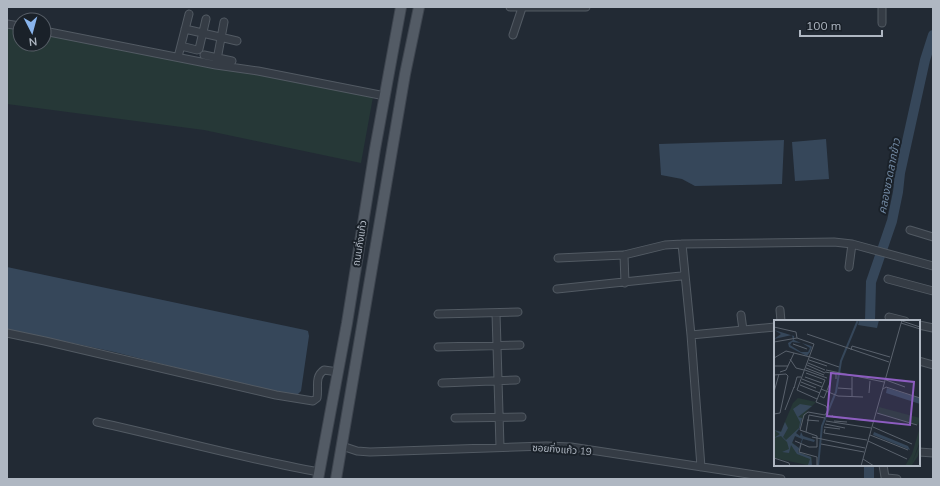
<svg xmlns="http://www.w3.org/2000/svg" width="940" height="486" font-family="Mulish,'Noto Sans Thai',sans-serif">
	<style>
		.green { fill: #263837 }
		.water { fill: #36475a }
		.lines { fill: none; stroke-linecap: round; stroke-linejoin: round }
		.river { stroke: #36475a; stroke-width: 10 }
		.street-casing { stroke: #525a63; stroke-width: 9 }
		.primary-casing { stroke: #3e454f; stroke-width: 12 }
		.street { stroke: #353c45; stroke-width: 7 }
		.primary { stroke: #535b65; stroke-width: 10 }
		.labels { text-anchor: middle; stroke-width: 4; stroke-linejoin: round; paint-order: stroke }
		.street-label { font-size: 10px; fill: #afb7c2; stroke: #1a2129 }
		.water-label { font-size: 11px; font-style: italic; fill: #7289a3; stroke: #1a2129 }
		.inset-river { fill: none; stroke: #36475a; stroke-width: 2 }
		.inset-road { fill: none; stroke: #5a626d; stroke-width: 1 }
		.view { fill: #8d5dc0; fill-opacity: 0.15; stroke: #8d5dc0; stroke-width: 2 }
		.inset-edge { fill: none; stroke: #afb7c2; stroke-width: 2 }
	</style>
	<rect width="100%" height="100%" fill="#222a34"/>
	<path class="green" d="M7,26L20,28V44H44V33L373,97L361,163L204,130L7,104Z"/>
	<path class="water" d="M826,139L829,179L795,181L792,142Z
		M784,140L782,184L695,186L682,179L661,175L659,144Z
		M7,267L305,330L308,331L309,336L301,391L296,396H290L114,352L7,329Z"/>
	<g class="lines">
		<path class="river" d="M870,321L871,282L892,221L898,192L900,173L925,60L933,35
			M869,479V465"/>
		<defs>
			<path id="street" d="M510,7H586
				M882,7V23
				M7,24L20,26
				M185,29L237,41
				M44,31L216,65L258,71L385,96
				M513,35L522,8
				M181,46L197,50L199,49L206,19
				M204,55L232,61
				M178,57L189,14
				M216,65L224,22
				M910,230L933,237
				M682,244L691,335L701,467
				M624,255L625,283
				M558,258L624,255L665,245L682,244L834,242L852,244L933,266
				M849,267L852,244
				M888,279L933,291
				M557,289L681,276
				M780,310L781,321
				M496,313L500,447
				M438,314L518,312
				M741,315L743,330
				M889,317L905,321
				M919,325L933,328
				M7,333L45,341L276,395L313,401L317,398C319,387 314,377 324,370L338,372
				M691,335L775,327
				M438,347L520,345
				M919,361L933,365
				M442,383L516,380
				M455,418L522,417
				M97,422C171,438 245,459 319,472
				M342,446L357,451L370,452L546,446L571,447L781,479
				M919,452L933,453
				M883,465L885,477L887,478L897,479"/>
			<path id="primary" d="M318,479L347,323L375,149L401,7
				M336,479L405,74L419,7"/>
		</defs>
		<use href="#street" class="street-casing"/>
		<use href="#primary" class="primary-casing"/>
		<use href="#street" class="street"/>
		<use href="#primary" class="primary"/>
	</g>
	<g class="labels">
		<g class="street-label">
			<text transform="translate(359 243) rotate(-81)" y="4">ถนนกิ่งแก้ว</text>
			<text transform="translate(562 449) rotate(4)" y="4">ซอยกิ่งแก้ว 19</text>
		</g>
		<g class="water-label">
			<text transform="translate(889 176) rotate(-79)" y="4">คลองชวดลากข้าว</text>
		</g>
	</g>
	<g transform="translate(774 320)">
		<rect width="146" height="146" fill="#222a34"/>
		<path d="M24,78L42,82L33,91L18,122L25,128L24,132L38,137V146L0,138V110L7,111L19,83ZM105,87L146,98L144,105L104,93ZM146,107V121L138,143L146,124L144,136L138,145L131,146L138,134Z" fill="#263837"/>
		<path d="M93,0H105L103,8L84,5L85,1ZM0,10L20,16V20L27,23L18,22L16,25L27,32H34L36,28L28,23L37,26L38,27L36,32L33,36L15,27L14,23L19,20L18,15L0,19L7,14ZM113,68L146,78V84L112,73ZM26,84L38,86L24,97L28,98L26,108L22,113L26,116L27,112L29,116L41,120L40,122L29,119L24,132L37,137L38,146L34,145L36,139L23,134L17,125L15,133L8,132L15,129L13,122L7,116L0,118L6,114L0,110L7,112L11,102L14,108L9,117L12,120L25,108L26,102L19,89ZM21,116L28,119L25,128L18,123ZM100,112L134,126L136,130L99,115Z" fill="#36475a" fill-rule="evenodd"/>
		<path class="inset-river" d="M44,146L48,106L62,72L67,41L84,0"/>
		<path class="inset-road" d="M128,1L146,7M127,3L146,9M0,7L22,12L23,18M33,14L115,42M0,22L23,18L40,24L23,70L43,79M19,24L33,29M77,30L78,26L116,37M36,37L65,47M0,38L12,31L36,37M16,39L22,48L30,50M35,40L53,46M34,43L51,50M33,45L51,53M0,46H14M32,48L50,55M31,50L53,58M52,50L110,62M6,52L12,50L20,33M51,52L62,54V59M0,55L12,54L14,56L6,93L0,94M31,57L48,63M28,59L48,67M112,60L131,67M27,62L42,68M26,65L46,73M20,68L23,57H27M64,68L78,69M47,69L64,76L89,77M109,69L112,67L146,78M0,72L5,54M95,73L96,61M46,76L50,78L56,63M78,77V57M11,90L20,67M103,93L143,105M58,95L59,97L99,101M33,100L45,101M52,101L97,108M60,101L73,102M51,104L71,108M50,107L66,109M99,107L138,124M51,109L50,113L93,120M32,112L35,95L51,98M96,115L134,130M38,117L91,128M21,121L35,127H43V116L26,110L30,95L34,92L51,95L54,90L52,86L42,82L51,60L32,53M94,121L133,139M27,124L25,132L43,137V146M47,124L90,132M0,138L15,143L16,146M89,139L100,146M87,146L128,0"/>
		<path class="view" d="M57,53L140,62L136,105L53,96Z"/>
		<rect width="146" height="146" class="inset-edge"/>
	</g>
	<rect width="940" height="486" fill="none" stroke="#afb7c2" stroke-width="16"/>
	<g transform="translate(32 32) rotate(174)"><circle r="19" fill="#1a2129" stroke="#565d66"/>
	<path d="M0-3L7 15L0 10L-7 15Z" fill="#89b4ec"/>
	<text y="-6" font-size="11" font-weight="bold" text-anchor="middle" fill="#afb7c2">N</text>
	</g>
	<path d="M800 30v6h82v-6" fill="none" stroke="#afb7c2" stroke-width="2"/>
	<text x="806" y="30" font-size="12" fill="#afb7c2" stroke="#1a2129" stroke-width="3" paint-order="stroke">100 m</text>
</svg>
